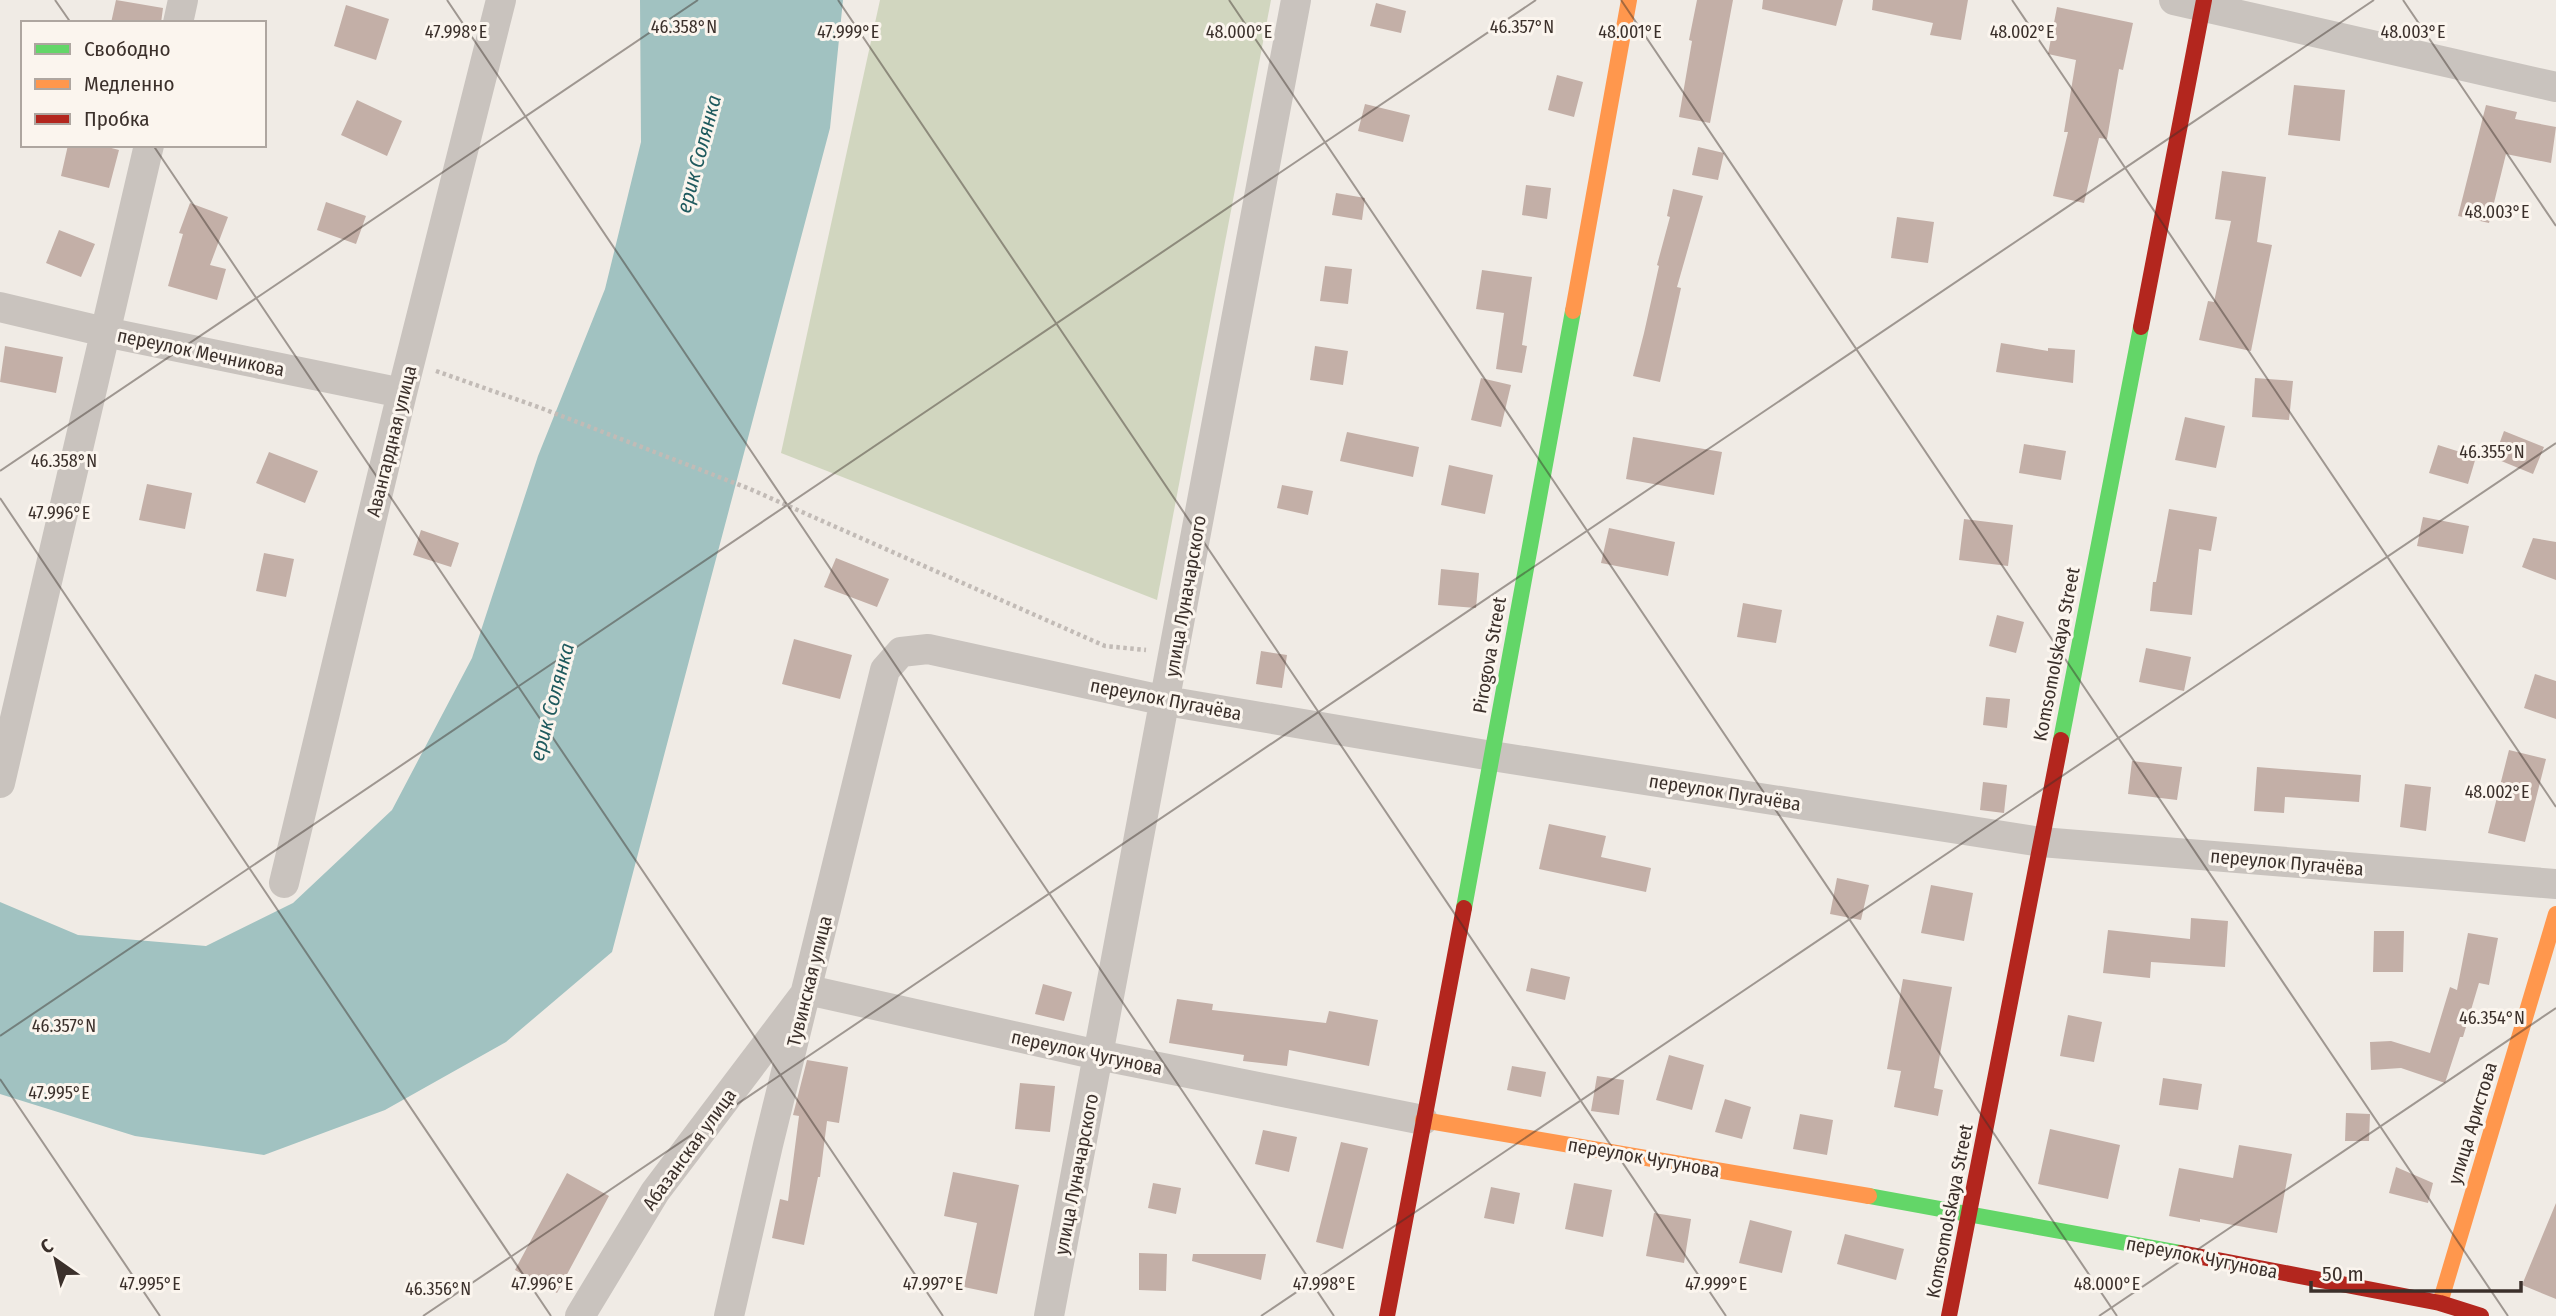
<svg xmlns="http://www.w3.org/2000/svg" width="2556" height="1316" font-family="'Fira Sans Condensed',sans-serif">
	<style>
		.green { fill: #d1d6bf }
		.water { fill: #a1c2c1 }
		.building { fill: #c3afa7 }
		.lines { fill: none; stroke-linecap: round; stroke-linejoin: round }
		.path { stroke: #c2bbb6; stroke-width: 4.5; stroke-dasharray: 3.5 3.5; stroke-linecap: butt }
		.street { stroke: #c9c3be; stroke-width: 30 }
		.fast { stroke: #63d668; stroke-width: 16 }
		.slow { stroke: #ff974d; stroke-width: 16 }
		.jam { stroke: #b3261e; stroke-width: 16 }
		.ticks { fill: none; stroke: #3b302b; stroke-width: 2; stroke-opacity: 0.45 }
		.labels { text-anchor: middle; stroke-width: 6; stroke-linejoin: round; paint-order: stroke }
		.street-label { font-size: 19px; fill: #3b302b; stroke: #fbf5ee }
		.water-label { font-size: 21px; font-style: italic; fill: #1f5a5e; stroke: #fbf5ee }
		.ticks-label { font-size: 18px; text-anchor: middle; fill: #3b302b; stroke: #fbf5ee; stroke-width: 6; stroke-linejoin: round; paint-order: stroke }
	</style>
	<rect width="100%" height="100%" fill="#f0ebe5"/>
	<path class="green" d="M880,0H1271L1157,600L781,453Z"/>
	<path class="water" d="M640,0H843L830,128L612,952L506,1042L385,1110L264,1155L135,1136L0,1094V902L78,935L206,946L293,903L392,810L472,658L538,456L605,289L641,142Z"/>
	<path class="building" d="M116,0L163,8L161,23H111Z
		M1697,0H1733L1710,123L1679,117L1692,41L1689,40Z
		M1763,0H1843L1836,26L1762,9Z
		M1873,0H1968L1961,40L1930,35L1933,23L1872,10Z
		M1376,3L1406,11L1401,33L1370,26Z
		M346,5L389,19L376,60L334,46Z
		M2057,7L2133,23L2123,70L2119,69L2107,139L2099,138L2084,203L2053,196L2068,132H2064L2076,60L2048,54Z
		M1557,75L1583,82L1574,117L1548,110Z
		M2294,85L2345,90L2340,141L2288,135Z
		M357,100L402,121L387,156L341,135Z
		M1365,104L1410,115L1403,142L1358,131Z
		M2486,105L2517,112L2515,119L2556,127L2551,163L2506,154L2489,223L2458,216Z
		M68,145H100L119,150L109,188L61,176Z
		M1698,147L1724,153L1718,180L1692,175Z
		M2222,171L2266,177L2257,242L2272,245L2251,351L2199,340L2208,301L2214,302L2231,221L2215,219Z
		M1526,185L1551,188L1547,219L1522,215Z
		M1673,189L1703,196L1677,287L1681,288L1660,382L1633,376L1644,333L1659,266L1657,265L1670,217L1667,216Z
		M1336,193L1365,198L1362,220L1332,215Z
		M326,202L366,216L356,244L317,230Z
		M190,203L228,217L210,265L226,269L217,300L168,286L183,234L179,233Z
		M1897,217L1934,222L1928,263L1891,258Z
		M59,230L95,244L81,277L46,263Z
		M1325,266L1352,269L1348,304L1320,301Z
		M1482,270L1532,277L1522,345L1527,346L1522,373L1496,369L1504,313L1476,309Z
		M2001,343L2048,351V348L2075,350L2073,383L1996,372Z
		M5,346L63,357L56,393L0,382Z
		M1315,346L1348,351L1343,385L1310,380Z
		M1481,378L1511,385L1501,427L1471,420Z
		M2255,378L2293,381L2289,420L2252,417Z
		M2185,417L2225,426L2216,468L2175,460Z
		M2504,431L2544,447L2533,474L2494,458Z
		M1347,432L1419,447L1413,477L1340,461Z
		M1633,437L1722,452L1714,495L1626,479Z
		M2024,444L2066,451L2061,480L2019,473Z
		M2438,445L2476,457L2468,484L2429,473Z
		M269,452L318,471L305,503L256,483Z
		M1449,465L1493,475L1485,514L1441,505Z
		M147,484L192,493L185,529L139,520Z
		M1282,485L1313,491L1308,515L1277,508Z
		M2169,509L2217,517L2211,551L2199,549L2192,615L2150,611L2153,582H2156Z
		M2423,517L2469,526L2463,554L2417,546Z
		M1964,519L2013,525L2008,566L1959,560Z
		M1609,528L1675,542L1668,576L1601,563Z
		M421,530L459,543L451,567L413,555Z
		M2533,538L2556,542V580L2522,567Z
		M264,553L294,559L286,597L256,591Z
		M836,558L889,579L877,607L824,587Z
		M1441,569L1479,573L1476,608L1438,605Z
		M1743,603L1782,610L1776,643L1737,637Z
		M1997,615L2024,622L2016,653L1989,646Z
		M794,639L852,655L840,699L782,684Z
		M2146,648L2191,657L2184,691L2139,682Z
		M1261,651L1287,655L1282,688L1256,684Z
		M2535,674L2556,681V719L2524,708Z
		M1986,697L2010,699L2007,728L1983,725Z
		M2509,750L2546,759L2525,842L2488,833Z
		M2132,761L2182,767L2177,800L2128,794Z
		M2257,767L2361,775L2359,802L2285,797L2284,813L2254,811Z
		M1983,782L2007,785L2004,813L1980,810Z
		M2405,784L2431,787L2426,831L2400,827Z
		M1549,824L1606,836L1601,857L1651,868L1646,892L1539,869Z
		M1837,878L1869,885L1861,920L1830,914Z
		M1931,885L1973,893L1964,941L1921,933Z
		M2191,918L2228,921L2225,967L2151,962L2150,978L2103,973L2108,930L2190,939Z
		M2374,931H2404L2403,972H2373Z
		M2468,933L2498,938L2489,985L2479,983L2463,1037H2460L2445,1083L2401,1068L2371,1070L2370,1042L2391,1041L2430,1053L2450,987L2457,990Z
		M1531,968L1570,977L1565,1000L1526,991Z
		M1903,979L1952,987L1934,1088L1943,1090L1938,1116L1894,1107L1901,1071L1887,1069Z
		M1043,984L1072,992L1064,1021L1035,1014Z
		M1177,999L1213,1004L1212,1010L1326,1023L1329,1011L1378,1020L1369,1066L1289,1050L1287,1066L1243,1061L1244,1055L1169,1043Z
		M2068,1015L2102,1022L2094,1062L2060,1056Z
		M1669,1055L1704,1065L1692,1110L1656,1100Z
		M807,1060L848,1067L839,1123L827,1121L820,1177H818L804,1245L772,1238L780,1199L788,1201L799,1116L793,1115Z
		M1512,1066L1546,1072L1541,1097L1507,1090Z
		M1597,1076L1624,1080L1619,1115L1591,1111Z
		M2163,1078L2202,1084L2198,1110L2159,1105Z
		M1020,1083L1055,1086L1050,1132L1015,1129Z
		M1725,1099L1751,1107L1742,1139L1715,1132Z
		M2346,1113L2370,1114L2369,1141H2345Z
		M1800,1114L1833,1120L1827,1155L1793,1149Z
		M2050,1129L2120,1145L2108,1199L2038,1184Z
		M1263,1130L1297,1137L1289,1172L1255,1164Z
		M1341,1142L1368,1148L1343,1249L1316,1242Z
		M2239,1145L2292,1154L2277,1233L2200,1219V1222L2169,1216L2179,1168L2233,1178Z
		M2396,1167L2433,1183L2428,1203L2389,1193Z
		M953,1172L1019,1185L997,1294L964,1287L977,1223L944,1216Z
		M567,1173L609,1196L557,1293L515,1270Z
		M1153,1183L1181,1188L1176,1214L1148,1208Z
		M1574,1183L1612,1190L1603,1237L1565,1229Z
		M1491,1187L1520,1193L1514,1224L1484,1218Z
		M2556,1203V1299L2522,1285Z
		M1654,1213L1691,1219L1684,1263L1646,1256Z
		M1750,1220L1792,1231L1782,1273L1739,1263Z
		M1845,1234L1904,1249L1896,1280L1837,1264Z
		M1139,1253L1167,1254L1166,1291L1139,1290Z
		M1193,1254H1266L1261,1280L1192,1261Z"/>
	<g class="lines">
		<path class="path" d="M436,371L541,408L750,489L1105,646L1146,650"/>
		<path class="street" d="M2174,0L2556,87
			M178,23L183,0
			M0,307L105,332L402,393
			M0,783L149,145
			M284,883L402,393L501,0
			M580,1316L655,1192L808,990L1098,1055L1423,1120
			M729,1316L768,1145L885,670L901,652L928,649L1166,701L1492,756L2041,842L2556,884
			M1049,1316L1296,0"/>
		<path class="fast" d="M2061,740L2141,327
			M1464,908L1573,311
			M1869,1196L2181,1253"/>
		<path class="slow" d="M1573,311L1629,0
			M1423,1120L1869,1196
			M2440,1303L2556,914"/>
		<path class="jam" d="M2141,327L2204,0
			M2181,1253L2440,1303L2481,1316
			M1387,1316L1464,908
			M1949,1316L2061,740"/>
	</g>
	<path class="ticks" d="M55,0L71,23M447,0L1334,1316M838,0L1726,1316M1229,0L2117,1316M1621,0L2508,1316M2012,0L2556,807M2403,0L2556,226M153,145L943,1316M0,471L698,0M0,498L551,1316M0,1036L1536,0M0,1079L160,1316M423,1316L2374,0M1261,1316L2556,443M2099,1316L2556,1008"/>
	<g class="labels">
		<g class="street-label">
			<text transform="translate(201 352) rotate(12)" y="7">переулок Мечникова</text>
			<text transform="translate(391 441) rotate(-76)" y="7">Авангардная улица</text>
			<text transform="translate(1185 596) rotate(-80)" y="7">улица Луначарского</text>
			<text transform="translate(2056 654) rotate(-79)" y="7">Komsomolskaya Street</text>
			<text transform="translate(1489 655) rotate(-80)" y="7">Pirogova Street</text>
			<text transform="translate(1166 699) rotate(11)" y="7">переулок Пугачёва</text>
			<text transform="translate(1725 792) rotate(9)" y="7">переулок Пугачёва</text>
			<text transform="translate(2287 862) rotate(5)" y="7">переулок Пугачёва</text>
			<text transform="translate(809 981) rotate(-76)" y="7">Тувинская улица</text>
			<text transform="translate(1087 1052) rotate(12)" y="7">переулок Чугунова</text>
			<text transform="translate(2472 1123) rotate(-73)" y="7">улица Аристова</text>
			<text transform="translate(689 1149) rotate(-54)" y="7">Абазанская улица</text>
			<text transform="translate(1644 1157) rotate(10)" y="7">переулок Чугунова</text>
			<text transform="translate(1076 1174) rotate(-79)" y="7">улица Луначарского</text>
			<text transform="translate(1949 1211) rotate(-79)" y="7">Komsomolskaya Street</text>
			<text transform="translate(2202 1257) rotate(11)" y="7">переулок Чугунова</text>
		</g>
		<g class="water-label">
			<text transform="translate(699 154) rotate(-75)" y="7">ерик Солянка</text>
			<text transform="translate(552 702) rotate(-75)" y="7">ерик Солянка</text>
		</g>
	</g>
	<g class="ticks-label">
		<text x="684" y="33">46.358°N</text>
		<text x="1522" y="33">46.357°N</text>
		<text x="456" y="38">47.998°E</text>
		<text x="848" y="38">47.999°E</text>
		<text x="1239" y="38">48.000°E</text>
		<text x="1630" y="38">48.001°E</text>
		<text x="2022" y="38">48.002°E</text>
		<text x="2413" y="38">48.003°E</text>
		<text x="2497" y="218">48.003°E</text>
		<text x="2492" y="458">46.355°N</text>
		<text x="64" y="467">46.358°N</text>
		<text x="59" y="519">47.996°E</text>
		<text x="2497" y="798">48.002°E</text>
		<text x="2492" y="1024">46.354°N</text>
		<text x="64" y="1032">46.357°N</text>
		<text x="59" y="1099">47.995°E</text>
		<text x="150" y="1290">47.995°E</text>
		<text x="542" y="1290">47.996°E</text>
		<text x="933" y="1290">47.997°E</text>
		<text x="1324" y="1290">47.998°E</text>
		<text x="1716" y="1290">47.999°E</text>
		<text x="2107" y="1290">48.000°E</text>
		<text x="438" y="1295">46.356°N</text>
	</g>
	<rect x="21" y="21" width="245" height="126" fill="#fbf5ee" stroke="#aea6a0" stroke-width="2"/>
	<rect x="35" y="44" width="35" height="10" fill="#63d668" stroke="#aea6a0" stroke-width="2"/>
	<text x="84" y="56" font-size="21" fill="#3b302b">Свободно</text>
	<rect x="35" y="79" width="35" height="10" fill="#ff974d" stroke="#aea6a0" stroke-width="2"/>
	<text x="84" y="91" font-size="21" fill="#3b302b">Медленно</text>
	<rect x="35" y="114" width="35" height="10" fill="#b3261e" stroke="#aea6a0" stroke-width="2"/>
	<text x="84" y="126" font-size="21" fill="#3b302b">Пробка</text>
	<g transform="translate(56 1260) rotate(326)" stroke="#fbf5ee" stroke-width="5" paint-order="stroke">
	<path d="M0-5L12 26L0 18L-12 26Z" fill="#3b302b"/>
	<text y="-10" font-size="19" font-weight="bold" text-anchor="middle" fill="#3b302b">С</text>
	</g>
	<path d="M2311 1281v10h210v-10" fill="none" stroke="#3b302b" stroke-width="3.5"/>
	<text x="2322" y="1281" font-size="21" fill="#3b302b" stroke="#fbf5ee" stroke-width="5" paint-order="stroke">50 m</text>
</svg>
